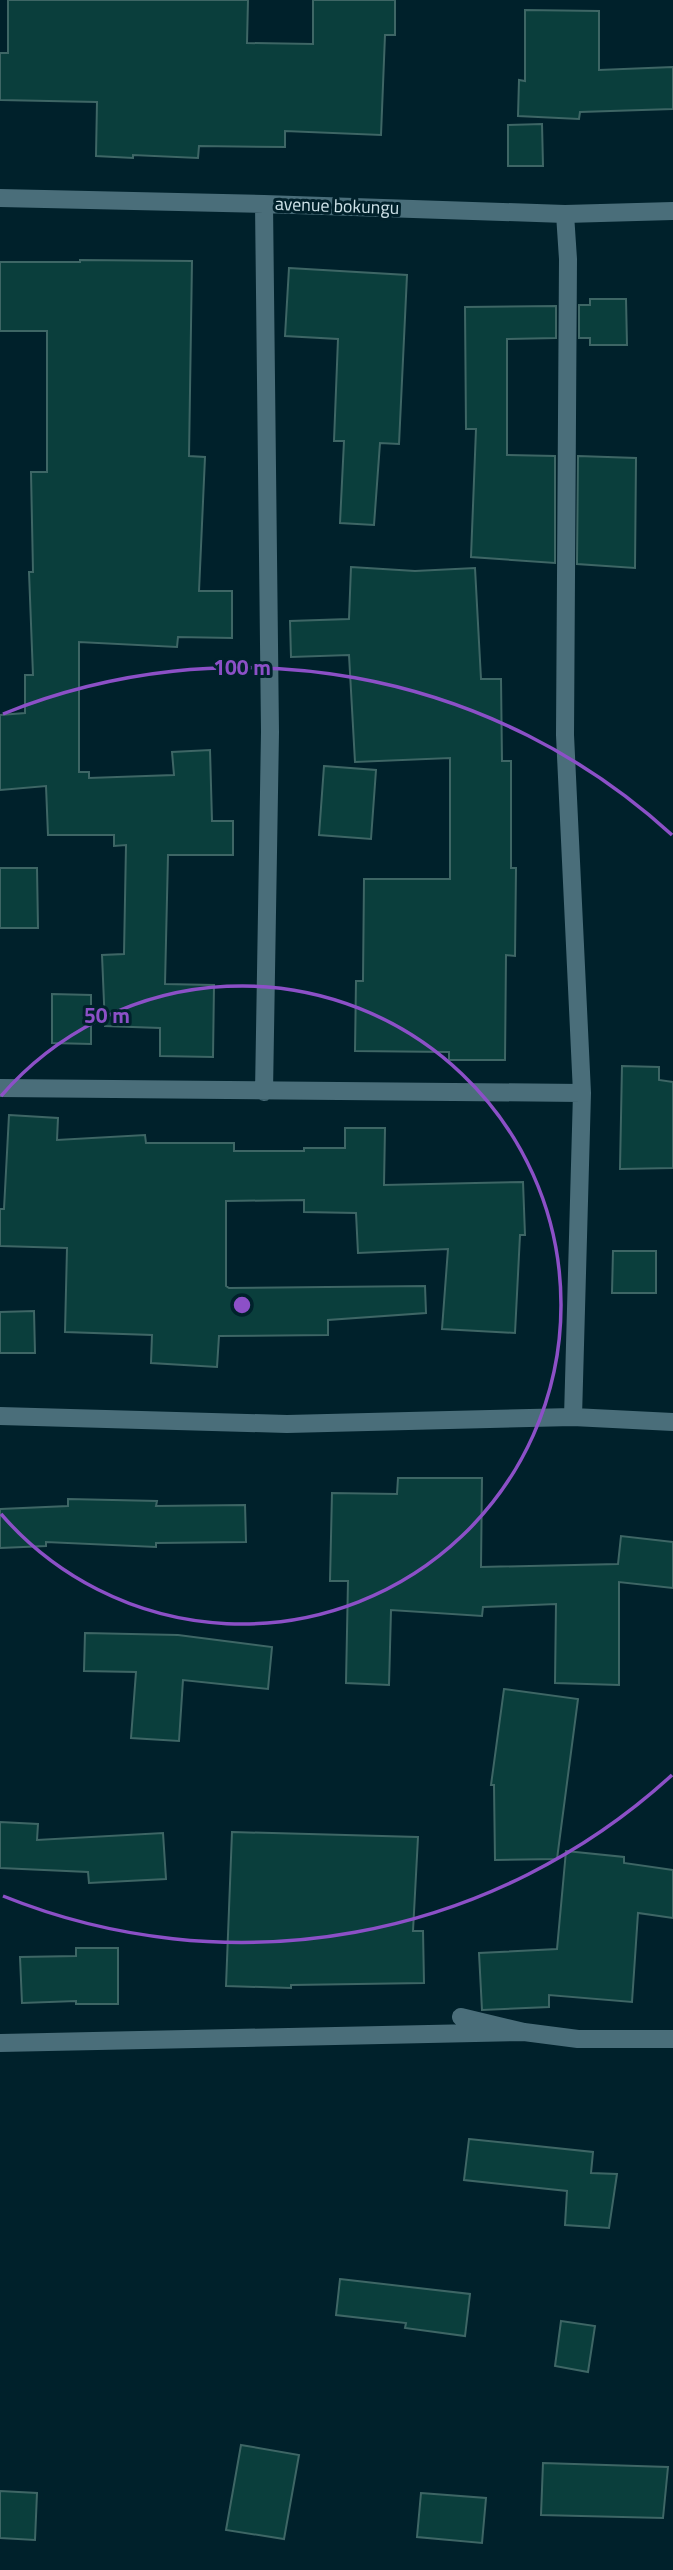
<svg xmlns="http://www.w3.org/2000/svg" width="673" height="2570" font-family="'Titillium Web',sans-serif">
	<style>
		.building { fill: #0a3e3c; stroke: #3e6665; stroke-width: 2 }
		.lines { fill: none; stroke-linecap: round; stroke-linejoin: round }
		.minor { stroke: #4a6e7a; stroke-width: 18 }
		.ring { fill: none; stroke: #8c50c7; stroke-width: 3.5 }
		.labels { text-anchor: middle; stroke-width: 6; stroke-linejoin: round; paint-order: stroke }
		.street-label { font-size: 18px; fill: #cee2e8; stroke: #00212b }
		.centre { fill: #8c50c7; stroke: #00212b; stroke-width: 3.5 }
		.ring-label { font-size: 21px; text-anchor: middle; font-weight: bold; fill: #8c50c7; stroke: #00212b; stroke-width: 6; stroke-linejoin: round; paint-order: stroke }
	</style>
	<rect width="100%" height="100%" fill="#00212b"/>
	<path class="building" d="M8,0H248L247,43L313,44V0H395V35H385L381,135L285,131V147L199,146L198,158L133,155V158L96,156L97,102L0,100V53H8Z
		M525,10L599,11V70L673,67V109L580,112L579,119L518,116L519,80L525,81Z
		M542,124L543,166H508V125Z
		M80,260L192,261L189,456L205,457L199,591H232V638L178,637L177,647L79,642V772H89V778L174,775L172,752L210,750L212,821H233V855H168L165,984L214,985L213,1057L160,1056V1028L105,1026L102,955L124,954L126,845L114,846V835H48L46,786L0,790V715L25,713V675H33L29,572H33L31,472H47V331H0V262H80Z
		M289,268L407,275L399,444L380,443L374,525L340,523L344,441H334L338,339L285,336Z
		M590,299H626L627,345H590V338H579V305H590Z
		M556,306V338L507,339V455L555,456V563L471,557L476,429H466L465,307Z
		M578,456L636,458L635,568L577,564Z
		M351,567L415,571L475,568L481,679H501L502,761H511V868H516L515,956L506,955L505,1060H449V1052L355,1051L356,981H363L364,879H450V758L355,762L349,655L291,657L290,621L349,619Z
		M324,766L376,770L371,839L319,835Z
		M0,868H37L38,928H0Z
		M52,994L91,995V1044L52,1043Z
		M622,1066L659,1067V1080L673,1082V1168L620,1169Z
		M9,1115L58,1118L57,1140L145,1135L146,1143H234V1151H304V1148H345V1128H385L384,1185L523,1182L525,1235H520L515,1333L442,1329L448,1249L358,1253L356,1213L304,1212V1200L226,1201V1286L229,1288L425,1286L426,1313L328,1320V1335L219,1336L217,1367L151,1363L152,1335L65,1332L67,1248L0,1246V1209H4Z
		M613,1251H656V1293H612Z
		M34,1311L35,1353H0V1312Z
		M398,1478H482L481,1567L618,1564L621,1536L673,1542V1588L619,1582V1685L555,1683L556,1604L483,1607L482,1616L391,1610L389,1685L346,1683L348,1581H330L332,1493L397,1494Z
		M68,1499L157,1501L156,1506L245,1505L246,1542L156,1543V1547L46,1542V1546L0,1548V1509L68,1506Z
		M85,1633L178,1635L272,1647L268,1689L183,1680L179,1741L131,1738L136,1672L84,1671Z
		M504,1689L578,1699L557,1859L495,1860L494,1785H491Z
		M0,1822L38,1824L37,1840L163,1833L166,1879L89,1883L88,1872L0,1868Z
		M232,1832L418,1837L413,1931H423L424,1983L291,1985V1988L226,1986Z
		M566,1851L624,1857V1863L673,1870V1918L638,1913L632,2002L549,1995V2007L482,2010L479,1953L557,1949Z
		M76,1948H118V2004H76V2001L22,2003L20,1957L76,1956Z
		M469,2139L593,2152L591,2173L617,2174L609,2228L565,2225L567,2191L464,2180Z
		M340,2279L470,2294L465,2336L405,2328L406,2323L336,2315Z
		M561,2321L595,2326L588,2372L555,2366Z
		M241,2445L299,2455L284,2539L226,2530Z
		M543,2463L668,2467L663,2518L541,2515Z
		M0,2491L37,2493L35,2540L0,2538Z
		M421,2493L486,2498L482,2543L417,2537Z"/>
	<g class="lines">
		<path class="minor" d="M0,198L264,204L565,214L673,211
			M264,204L270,732L264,1092
			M565,214L568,259L565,735L582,1093L573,1417
			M0,1088L582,1093
			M0,1416L287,1424L573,1417L673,1422
			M461,2017L524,2032L578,2039H673
			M0,2043L524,2032"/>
	</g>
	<g class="ring">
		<path d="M1 1096A319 319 0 1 1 1 1514"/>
		<path d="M672 1775A637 637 0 0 1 3 1896M3 714A637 637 0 0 1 672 835"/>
	</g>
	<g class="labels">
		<g class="street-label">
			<text transform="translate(337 206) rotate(2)" y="6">avenue bokungu</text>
		</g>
	</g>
	<circle cx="242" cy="1305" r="10" class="centre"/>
	<g class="ring-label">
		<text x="242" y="675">100 m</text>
		<text x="107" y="1023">50 m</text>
	</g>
</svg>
